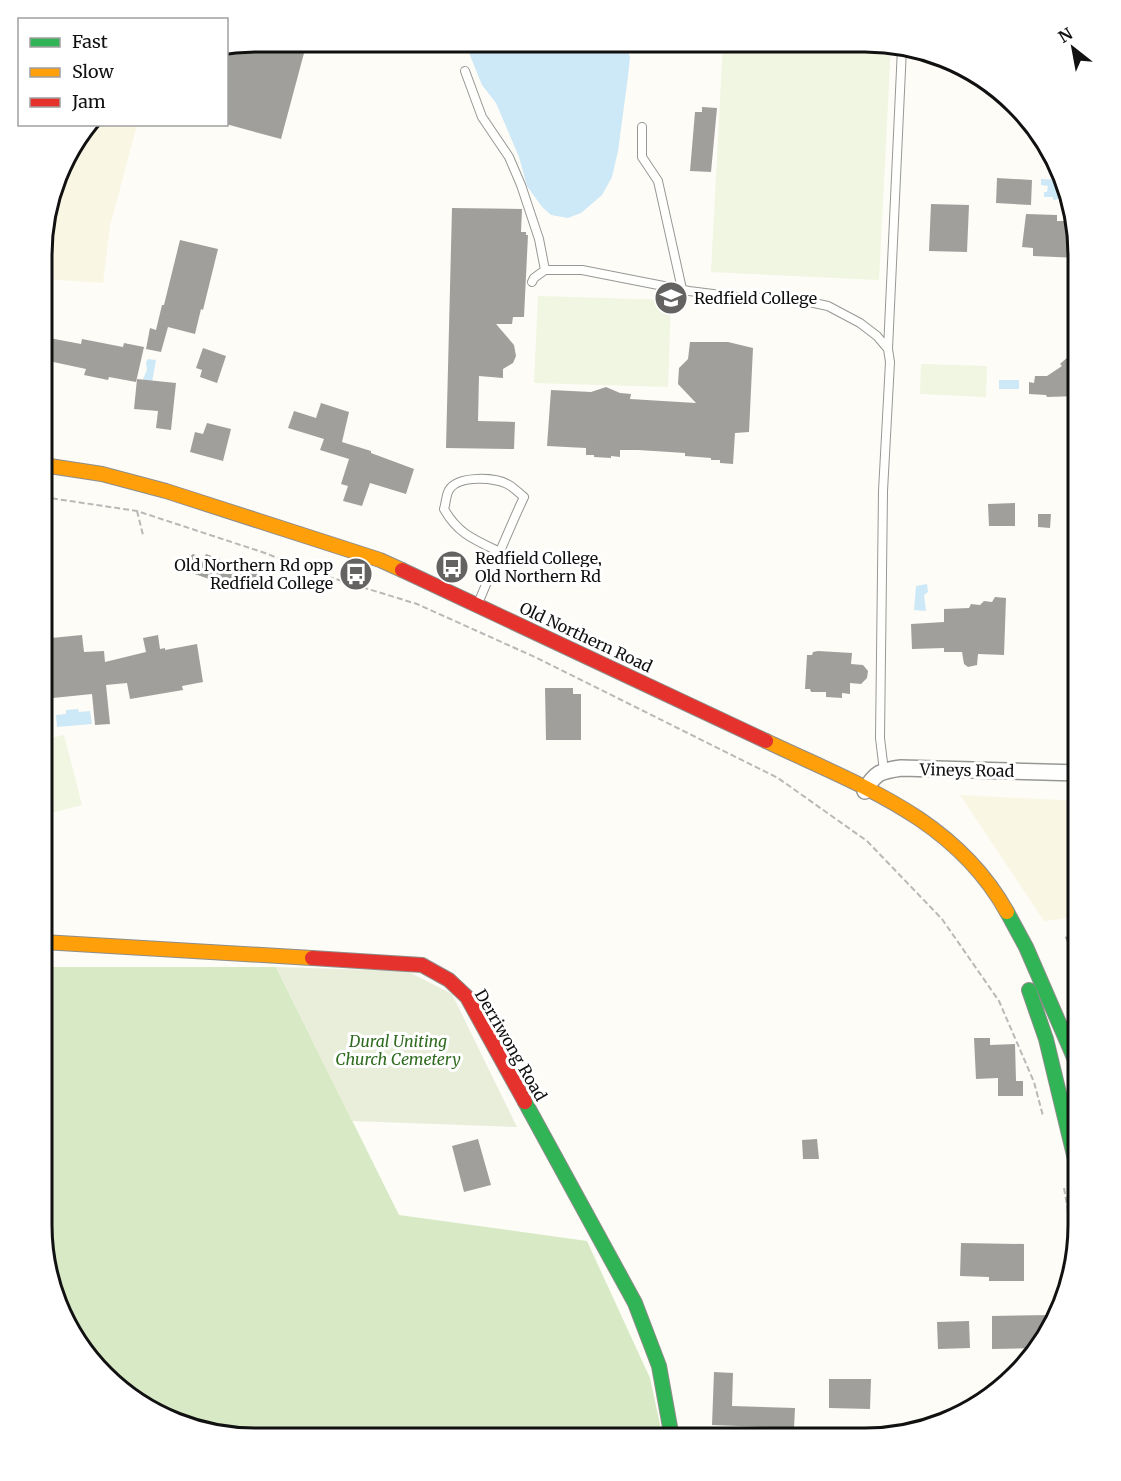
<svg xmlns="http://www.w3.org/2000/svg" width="1121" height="1481" font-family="Merriweather,serif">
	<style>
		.farmland { fill: #f9f7e4 }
		.forest { fill: #d8eac5 }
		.cemetery { fill: #e9eedb }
		.pitch { fill: #f0f6e1 }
		.water { fill: #cde8f7 }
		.building { fill: #a19f9c }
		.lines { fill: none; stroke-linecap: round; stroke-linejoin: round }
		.lane-casing { stroke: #979795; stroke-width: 10 }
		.street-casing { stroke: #979795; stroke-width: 18 }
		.fast-casing { stroke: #8e8d8b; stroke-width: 16 }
		.slow-casing { stroke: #8e8d8b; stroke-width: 16 }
		.jam-casing { stroke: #8e8d8b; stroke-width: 16 }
		.path { stroke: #b9b9b8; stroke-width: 2; stroke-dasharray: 6 3; stroke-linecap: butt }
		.lane { stroke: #fffffe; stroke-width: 8 }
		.street { stroke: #fffffe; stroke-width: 15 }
		.fast { stroke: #30b455; stroke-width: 14 }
		.slow { stroke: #ff9f0a; stroke-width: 14 }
		.jam { stroke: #e5322d; stroke-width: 14 }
		.labels { text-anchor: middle; stroke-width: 6; stroke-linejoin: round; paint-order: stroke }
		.poi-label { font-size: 16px; fill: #111; stroke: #fff; text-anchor: start }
		.street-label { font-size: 16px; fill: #111; stroke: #fff }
		.park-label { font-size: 16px; font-style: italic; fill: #2f6b1f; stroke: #fff }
		.rim { fill: none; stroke: #111; stroke-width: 3 }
	</style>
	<rect width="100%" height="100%" fill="#fdfcf7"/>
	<path class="farmland" d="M91,124L137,125L110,226L103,283L44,279V227L70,149Z
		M960,795L1079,801V917L1044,921Z"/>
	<path class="forest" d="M42,967H276L399,1215L587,1241L650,1378L663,1438L228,1437L137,1403L64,1320L42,1226Z"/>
	<path class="cemetery" d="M276,967L407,971L452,994L517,1127L352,1121Z"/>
	<path class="pitch" d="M723,43L891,44L879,280L711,272Z
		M538,296L671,300L668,387L534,383Z
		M921,364L987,366L986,397L920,394Z
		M64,735L82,805L47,814L43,798V740Z"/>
	<path class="water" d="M465,43L625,44L630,57L628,76L618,151L612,177L602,195L581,213L568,218L551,215L542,207L527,186L519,157L496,103L482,85Z
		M1041,179L1061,180L1065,198L1053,200V197H1044V192H1047L1048,186L1041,185Z
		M148,359L156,360L152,382H145L143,379L147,370L146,362Z
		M999,380H1019V389H999Z
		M927,584L928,592L924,595L926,611L914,610L916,586Z
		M78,709L79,712L90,711L92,724L57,727L56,715L66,714V710Z"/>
	<path class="building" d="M256,42H307L281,139L226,124V47Z
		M702,107L717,108L711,172L690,171L695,112H702Z
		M997,178L1032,180L1031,205L996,203Z
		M931,204L969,205L967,252L929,251Z
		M452,208L522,209L521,232H526V235H528L524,317H513L512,324H496L514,345L516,356L513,363L503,369V378L479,376L478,421L515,422L514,449L446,448Z
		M1026,214L1057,215V221H1071L1079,258L1033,256V248L1022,247Z
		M180,240L218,249L203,310L201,309L195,334L168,327L161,352L146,349L150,328L156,330L162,305H164Z
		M1071,325H1079V396L1047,397L1046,395L1029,394V382L1034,383L1035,376H1047L1062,366L1060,364L1068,357Z
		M44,337L81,344L82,339L123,347L124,343L144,347L136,382L109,377L108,380L84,375L86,369L44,360Z
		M690,342H728L753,348L749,432L735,433L733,464L720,463V460H711V458L685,456V453L638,450H620V457L611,456V458L594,457V455H586V448L547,446L551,390L591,392L606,387L620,393L631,394L630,399L696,403L678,384L679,368L688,359Z
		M203,348L226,356L217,383L200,377L202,370L196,368Z
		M137,379L176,383L171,430L156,428L158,411L134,409Z
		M321,403L349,412L342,442L371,451V453L414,469L406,494L370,483L362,506L343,501L348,486L341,484L349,459L320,450L324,439L288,428L294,411L316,418Z
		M207,423L231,429L223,461L190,452L195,432L203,434Z
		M1015,503V526H989L988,504Z
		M1038,514H1051L1050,528L1038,527Z
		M193,554L204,558L206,554L264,574L258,590L239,584L238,589L183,570L188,558Z
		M995,597L1006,598L1004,655L978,654L977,665L968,667L964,664L962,652H944V648L912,649L911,624L944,622V609L969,608L971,604L980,605L984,601L992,602Z
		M82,635L84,652L104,651L105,662L146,652L143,638L158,635L160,649L165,648V650L197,644L203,682L182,686L183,690L130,699L127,683L106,685L110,724L95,725L92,694L43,699V655L53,654L51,638Z
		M818,651L852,653L851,664L863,665L868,671L867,678L861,684L850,683V694L842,693V698L826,697V692H811L810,689H805L807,655H812L813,652Z
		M545,688H573V694H581V740H546Z
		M1079,932V970H1078L1065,937Z
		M974,1038H990V1045L1015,1044L1016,1081H1023V1096H998V1078L976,1079Z
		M478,1139L491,1185L464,1192L452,1146Z
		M817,1139L819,1159H803L802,1140Z
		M961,1243L1024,1244V1281H989V1277L960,1276Z
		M1053,1315L1043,1344L1039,1348L992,1349V1316Z
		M969,1321L970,1348L938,1349L937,1322Z
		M714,1372L733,1373L732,1406L795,1408L794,1428L712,1425Z
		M829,1379H871L870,1409L829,1408Z"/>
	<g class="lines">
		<defs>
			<path id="lane" d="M465,71L482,117L509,157L521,185L539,239L545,270
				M642,127V157L658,181L682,289
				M532,282L534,278L545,270H582L689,291L745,298H790L828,306L860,323L877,336L888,349L890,362L883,491L880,738L884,771
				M888,349L902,48
				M479,601C494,566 508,531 524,497C519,493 514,488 509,485C496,477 458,475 449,490C446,495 446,503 444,509C458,534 475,540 500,552"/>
			<path id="street" d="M865,791C875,772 881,771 901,768L1079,773"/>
			<path id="fast" d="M1007,912L1026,947L1079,1069
				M1029,990L1046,1039L1079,1176
				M525,1102L635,1303L659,1366L672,1438"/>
			<path id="slow" d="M43,465L102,474L166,491L380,560L402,570
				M766,741C858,785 954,817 1007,912
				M43,942L312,958"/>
			<path id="jam" d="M402,570L766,741
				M312,958L422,965L449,980L467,997L525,1102"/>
		</defs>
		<use href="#lane" class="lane-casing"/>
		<use href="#street" class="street-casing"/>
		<use href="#fast" class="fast-casing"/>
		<use href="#slow" class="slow-casing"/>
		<use href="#jam" class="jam-casing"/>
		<path class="path" d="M43,497L137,511L262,552L329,577L417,604L537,658L778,778L867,841L942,919L999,1001L1034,1082L1043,1116
			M137,511L143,535
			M1064,1188L1075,1250"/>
		<use href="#lane" class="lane"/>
		<use href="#street" class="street"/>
		<use href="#fast" class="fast"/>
		<use href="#slow" class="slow"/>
		<use href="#jam" class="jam"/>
	</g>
	<defs>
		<symbol id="school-disc" viewBox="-11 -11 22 22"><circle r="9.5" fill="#646362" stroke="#fff"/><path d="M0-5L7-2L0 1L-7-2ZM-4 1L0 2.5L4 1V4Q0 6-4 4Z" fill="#fff"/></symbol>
		<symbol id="bus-disc" viewBox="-11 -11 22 22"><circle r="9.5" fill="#646362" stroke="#fff"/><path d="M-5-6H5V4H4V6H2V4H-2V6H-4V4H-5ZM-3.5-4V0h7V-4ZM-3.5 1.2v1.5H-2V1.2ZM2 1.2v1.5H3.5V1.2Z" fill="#fff"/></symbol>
	</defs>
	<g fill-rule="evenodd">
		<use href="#school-disc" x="652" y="279" width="38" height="38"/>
		<use href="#bus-disc" x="433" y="548" width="38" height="38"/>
		<use href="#bus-disc" x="337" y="555" width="38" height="38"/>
	</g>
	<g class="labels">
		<g class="poi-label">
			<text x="694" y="304">Redfield College</text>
			<text x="475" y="564">Redfield College,<tspan x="475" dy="18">Old Northern Rd</tspan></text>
			<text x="333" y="571" text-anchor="end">Old Northern Rd opp<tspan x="333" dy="18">Redfield College</tspan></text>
		</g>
		<g class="street-label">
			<text transform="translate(586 637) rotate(25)" y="6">Old Northern Road</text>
			<text transform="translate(967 770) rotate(1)" y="6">Vineys Road</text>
			<text transform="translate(511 1045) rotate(60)" y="6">Derriwong Road</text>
		</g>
		<g class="park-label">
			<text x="398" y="1047">Dural Uniting<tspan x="398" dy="18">Church Cemetery</tspan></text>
		</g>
	</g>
	<path d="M0 0H1121V1481H0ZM255 52H865A203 203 0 0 1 1068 255V1225A203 203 0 0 1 865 1428H255A203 203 0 0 1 52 1225V255A203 203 0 0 1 255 52Z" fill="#fff" fill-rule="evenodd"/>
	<path class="rim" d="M255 52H865A203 203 0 0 1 1068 255V1225A203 203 0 0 1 865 1428H255A203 203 0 0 1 52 1225V255A203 203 0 0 1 255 52Z"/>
	<rect x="18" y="18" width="210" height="108" fill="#ffffff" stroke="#a0a0a0" stroke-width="1.5"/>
	<rect x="30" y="38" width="30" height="9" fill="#30b455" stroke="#a0a0a0" stroke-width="1.5"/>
	<text x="72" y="48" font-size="18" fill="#111111">Fast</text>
	<rect x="30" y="68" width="30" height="9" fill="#ff9f0a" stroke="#a0a0a0" stroke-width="1.5"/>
	<text x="72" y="78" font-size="18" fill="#111111">Slow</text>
	<rect x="30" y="98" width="30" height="9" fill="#e5322d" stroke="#a0a0a0" stroke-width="1.5"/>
	<text x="72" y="108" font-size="18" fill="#111111">Jam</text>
	<g transform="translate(1073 48) rotate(329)" stroke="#ffffff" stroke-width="4.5" paint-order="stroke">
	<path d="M0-4.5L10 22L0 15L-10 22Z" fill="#111111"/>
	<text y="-9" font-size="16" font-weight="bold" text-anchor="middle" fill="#111111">N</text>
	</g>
</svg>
